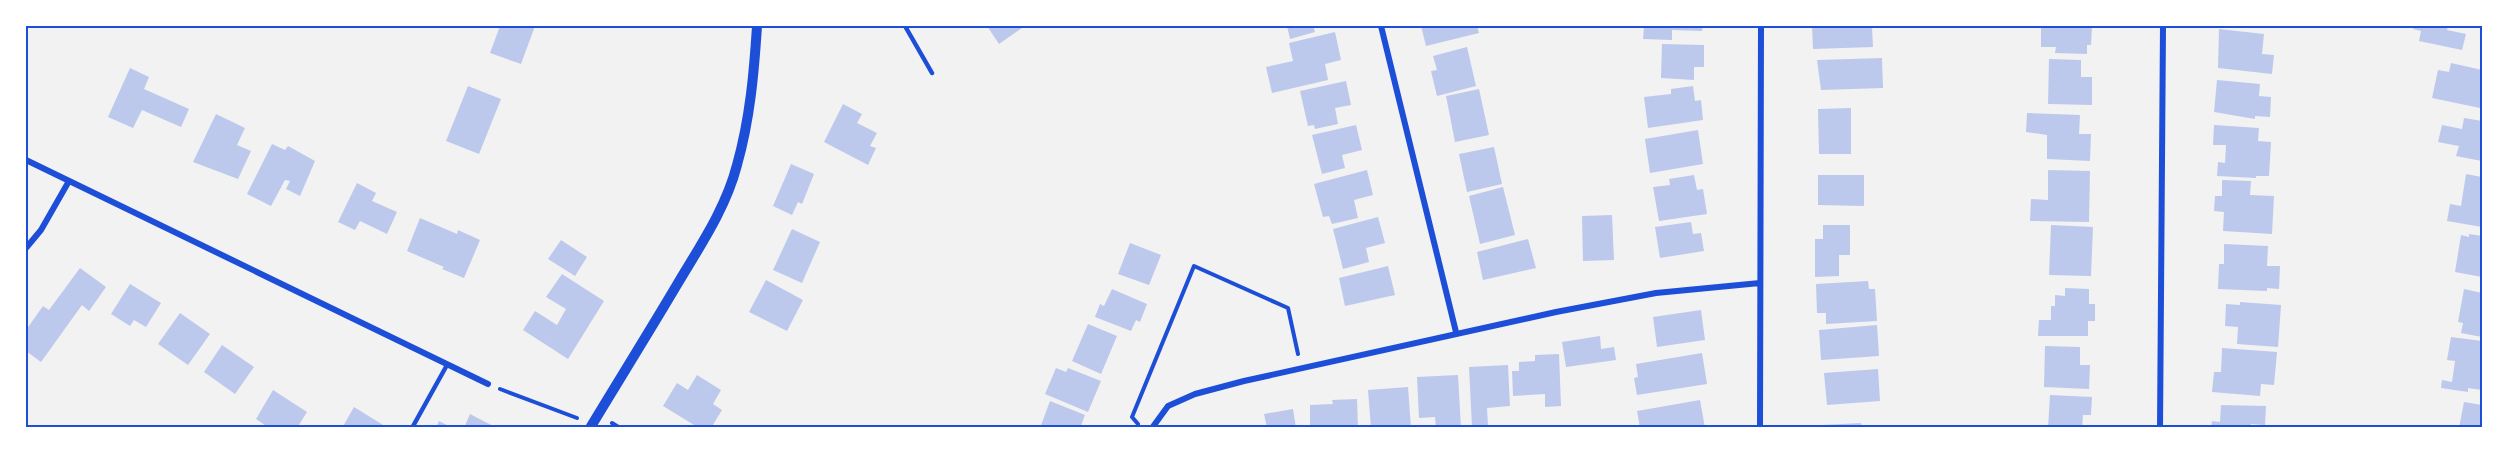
<svg xmlns="http://www.w3.org/2000/svg" width="2508" height="453" font-family="'Noto Sans',sans-serif">
	<style>
		.building { fill: #bdc9ec }
		.lines { fill: none; stroke-linecap: round; stroke-linejoin: round }
		.path { stroke: #1d4ed8; stroke-width: 4 }
		.service { stroke: #1d4ed8; stroke-width: 4.5 }
		.minor { stroke: #1d4ed8; stroke-width: 6 }
		.tertiary { stroke: #1d4ed8; stroke-width: 10 }
		.neatline { fill: none; stroke: #1d4ed8; stroke-width: 2 }
	</style>
	<rect width="100%" height="100%" fill="#f2f2f2"/>
	<path class="building" d="M500,26H535L521,64L490,53Z
		M987,26H1025L999,44Z
		M1287,26H1313L1315,32L1290,39Z
		M1421,26H1477L1479,33L1426,46Z
		M1644,26H1703L1702,31L1672,30V40L1643,39Z
		M1812,26L1872,27L1873,47L1813,49Z
		M2041,26H2092L2091,45H2087V54L2055,53L2056,47H2041Z
		M2414,26H2448L2447,30L2466,34L2462,50L2419,41L2421,31L2413,29Z
		M2219,29L2264,34L2262,54L2274,55L2272,74L2218,68Z
		M1335,32L1341,60L1325,64L1328,80L1272,93L1266,67L1293,61L1289,43Z
		M1662,44L1704,45V67H1694V80L1661,78Z
		M1467,47L1476,86L1437,96L1431,71L1437,70L1433,56Z
		M1882,58L1883,88L1821,90L1817,60Z
		M2049,59L2081,60V77H2092V105L2048,104Z
		M2451,63L2482,70L2480,108L2432,98L2438,70L2449,72Z
		M130,68L149,77L144,89L189,109L181,127L142,110L133,128L108,117Z
		M2217,80L2260,84L2259,96L2271,97L2270,117L2255,116V119L2214,112Z
		M1346,81L1351,105L1335,108L1338,124L1315,129L1314,125L1308,126L1300,91Z
		M468,86L501,99L479,154L446,141Z
		M1693,86L1695,101L1701,100L1703,120L1648,128L1644,97L1671,94V89Z
		M1479,89L1489,135L1455,142L1446,96Z
		M843,104L862,114L857,123L877,133L870,146L876,148L868,165L824,142Z
		M1851,108V154H1819L1818,109Z
		M2027,113L2080,115L2079,134H2091L2090,161L2047,159V135L2026,132Z
		M216,114L245,128L237,145L251,151L238,179L193,162Z
		M2464,118L2482,121V161L2456,156L2459,146L2438,142L2442,125L2462,129Z
		M1356,125L1362,150L1342,155L1345,168L1322,174L1312,135Z
		M2214,125L2259,128L2258,141L2271,142L2269,176H2256V178L2217,176L2218,162L2225,163L2226,145H2213Z
		M1698,130L1703,164L1650,173L1645,139Z
		M272,144L285,150L288,146L315,161L300,196L286,189L290,181L285,180L271,206L247,194Z
		M1494,147L1502,184L1467,192L1459,154Z
		M791,164L814,174L802,204L798,202L792,215L773,206Z
		M1367,170L1373,195L1354,200L1358,218L1332,224L1329,216L1323,217L1314,184Z
		M2048,170L2090,171L2089,222L2030,221L2031,199L2048,200Z
		M2466,174L2482,177V227L2447,221L2450,204L2461,206Z
		M1694,175L1697,190L1703,189L1707,214L1659,221L1653,187L1670,185L1669,179Z
		M1818,175H1864V206L1818,205Z
		M2222,180L2251,181L2250,195L2274,196L2272,234L2223,231L2224,212L2214,211L2215,196H2222Z
		M357,183L376,193L372,201L397,212L387,234L360,221L355,230L338,222Z
		M1503,187L1515,235L1480,244L1469,196Z
		M1612,215L1614,260L1583,261L1582,216Z
		M1378,217L1385,243L1366,248L1369,262L1343,269L1333,229Z
		M420,218L457,234L458,230L480,240L464,278L442,269L444,267L407,251Z
		M1691,222L1693,234L1701,233L1704,251L1660,258L1655,227Z
		M1823,225H1850V255H1839V276L1815,277V239H1823Z
		M2051,225L2093,227L2091,276L2049,275Z
		M792,229L820,242L802,283L773,270Z
		M2469,234L2482,236V277L2455,272L2461,235L2469,237Z
		M1528,239L1536,268L1483,280L1477,252Z
		M561,240L587,257L575,276L548,259Z
		M1130,243L1161,255L1149,285L1118,274Z
		M2224,244L2268,246L2267,266H2280L2279,289L2267,288V291L2218,289L2219,264H2224Z
		M1388,266L1395,295L1345,306L1339,278Z
		M80,268L106,287L89,311L82,305L41,362L26,351V330L43,306L49,310Z
		M562,274L604,301L568,359L523,330L535,311L557,325L566,309L546,297Z
		M766,280L803,300L787,331L749,312Z
		M1868,281L1869,289H1875L1877,321L1826,324V313H1817L1816,284Z
		M130,284L161,303L146,327L134,320L130,326L111,314Z
		M2065,288L2089,289V304H2095V321H2088V336H2038L2039,320H2051V306H2055V295L2065,296Z
		M1112,289L1147,304L1140,322L1136,320L1131,331L1095,317L1100,304L1104,306Z
		M2464,289L2482,293V337L2461,333L2463,323L2458,322Z
		M2240,302L2281,305L2278,347L2237,344L2238,327L2225,326L2226,304L2240,305Z
		M1701,310L1705,340L1657,347L1653,317Z
		M180,313L210,334L188,365L158,344Z
		M1088,324L1117,336L1101,374L1072,361Z
		M1877,325L1879,356L1821,360L1819,330Z
		M1600,336L1601,349L1614,347L1616,360L1566,367L1562,342Z
		M2451,337L2482,341V390L2468,388V392L2441,388L2442,380L2452,382L2455,361L2447,360Z
		M222,345L254,367L235,394L204,372Z
		M2045,346L2080,347V365H2090L2089,389L2044,387Z
		M2222,348L2277,352L2274,385L2261,384L2260,396L2212,392L2214,372H2221Z
		M1702,353L1707,384L1637,395L1634,378L1638,377L1636,364Z
		M1559,354L1561,406L1545,407V394L1513,396L1512,371H1519V362L1535,361V355Z
		M1508,365L1510,406L1487,408L1488,426L1472,427L1469,367Z
		M1056,368L1066,372L1068,368L1101,381L1088,412L1045,394Z
		M1878,369L1880,401L1827,405L1824,373Z
		M697,375L721,390L713,404L722,410L711,428H699L663,406L677,383L688,390Z
		M1458,375L1461,428H1436L1435,417L1419,418L1417,377Z
		M1408,387L1411,428H1371L1368,390Z
		M273,390L307,412L297,428H269L256,419Z
		M2050,395L2092,397L2091,415H2083L2082,428H2048Z
		M1357,399L1358,428H1310V405L1333,404L1332,400Z
		M1700,400L1705,428H1640L1637,411Z
		M1050,401L1085,415L1080,428H1040Z
		M2464,402L2482,405V428H2459Z
		M2221,405L2266,406L2265,425L2251,424V428H2211L2212,421L2220,422Z
		M354,407L388,428H342Z
		M1293,409L1296,428H1267L1264,414Z
		M470,414L497,428H464Z
		M439,421L453,428H436Z
		M1861,423L1862,428H1821V425Z"/>
	<g class="lines">
		<path class="path" d="M500,389L577,418
			M612,423L620,428
			M1138,424L1132,417L1194,266L1288,308L1298,354"/>
		<path class="service" d="M905,26L932,73
			M412,428L447,365"/>
		<path class="minor" d="M1381,26L1456,332
			M26,160L488,384
			M26,248L41,230L69,181
			M1152,428L1168,406L1195,394L1244,381L1556,312L1656,293L1760,283
			M1760,428L1761,26
			M2160,428L2163,26"/>
		<path class="tertiary" d="M590,428C619,380 649,332 678,283C700,246 726,208 737,165C750,119 754,73 757,26"/>
	</g>
	<rect width="2508" height="453" fill="none" stroke="#ffffff" stroke-width="54"/>
	<rect x="27" y="27" width="2454" height="399" class="neatline"/>
</svg>
